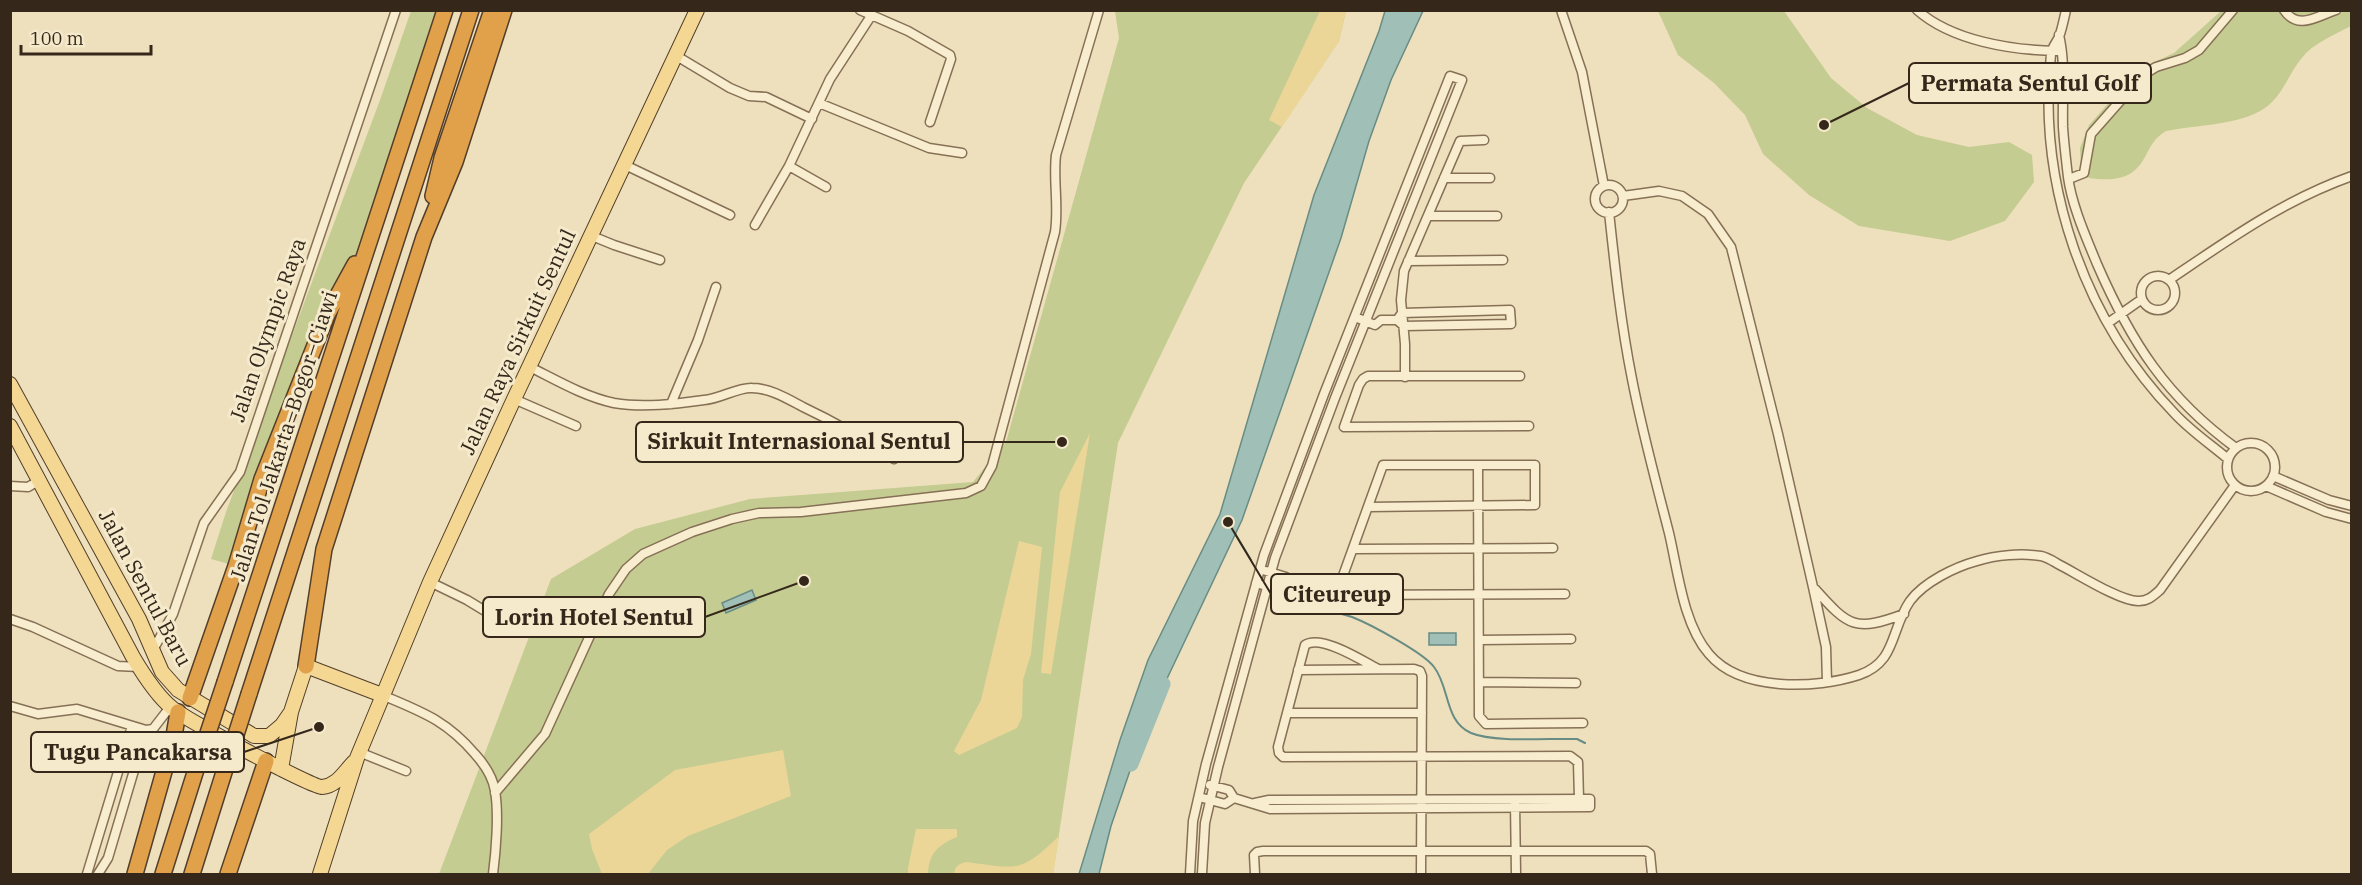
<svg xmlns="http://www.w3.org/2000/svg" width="2362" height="885" font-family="'IBM Plex Serif',serif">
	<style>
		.green { fill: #c4cc91 }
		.sand { fill: #ebd698 }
		.water { fill: #a0bfb6; stroke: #688c84; stroke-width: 1.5 }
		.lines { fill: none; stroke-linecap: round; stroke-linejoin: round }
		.stream { stroke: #688c84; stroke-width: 2 }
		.river { stroke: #a0bfb6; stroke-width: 15 }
		.minor-casing { stroke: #867056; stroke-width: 11 }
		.primary-casing { stroke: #533e2b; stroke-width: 16 }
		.motorway-casing { stroke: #533e2b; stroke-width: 18 }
		.minor { stroke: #f9edcf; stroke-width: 8 }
		.primary { stroke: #f3d792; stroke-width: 14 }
		.motorway { stroke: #e1a14a; stroke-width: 15 }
		.motorway-bridge-casing { stroke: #533e2b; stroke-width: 18; stroke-linecap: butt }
		.motorway-bridge { stroke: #e1a14a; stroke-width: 15 }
		.labels { text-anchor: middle; stroke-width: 6; stroke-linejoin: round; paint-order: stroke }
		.street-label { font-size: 21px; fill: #35281b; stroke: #f5eacc }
		.leader { fill: none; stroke: #35281b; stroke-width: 2 }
		.callout-dot { fill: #35281b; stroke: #f5eacc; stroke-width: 2 }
		.callout { fill: #f5eacc; stroke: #35281b; stroke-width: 2 }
		.callout-label { font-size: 22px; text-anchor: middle; font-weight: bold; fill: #35281b }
	</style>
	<rect width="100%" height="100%" fill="#eee0bc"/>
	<path class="green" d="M411,11H445L374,230L327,315L236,566L211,559L226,512L380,100Z
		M1115,11H1346L1339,41L1244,183L1118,443L1053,874H439L551,579L635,529L750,499L973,482L1006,442L1119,38Z
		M1658,11H1784L1831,78L1867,108L1917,135L1969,147L2009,142L2032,155L2034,182L2005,221L1950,241L1859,226L1809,195L1763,154L1745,115L1714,83L1678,55Z
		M2221,11H2351V26C2334,35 2313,43 2301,59C2288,75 2283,95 2265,108C2241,125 2195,125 2166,131C2147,142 2148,160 2134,171C2122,181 2103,180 2089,178L2081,167L2080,148L2089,125L2121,89L2146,66L2174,53Z"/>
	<path class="sand" d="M1320,11H1346L1339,41L1282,127L1269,120Z
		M1090,433L1051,674L1041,673L1060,492Z
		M1019,541L1042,547L1031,654L1023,680L1022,717L1017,728L959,755L954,751L981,700Z
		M783,750L791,796L688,836L667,850L648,874H602L592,849L589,834L675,770Z
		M916,829H957V837C938,845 929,853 928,874H908V868Z
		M1059,836L1053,874H954C955,866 959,863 967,862C1018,869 1021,873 1059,836Z"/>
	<path class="water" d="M1385,11H1423L1391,80L1369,141L1341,238L1242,520L1147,721L1111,826L1099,874H1079L1120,740L1148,660L1220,514L1314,195L1379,31Z
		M752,590L756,600L726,613L722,603Z
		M1429,633H1456V645H1429Z"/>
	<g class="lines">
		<path class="stream" d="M1234,532L1251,560
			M1281,598L1289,603C1309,607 1332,610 1352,617C1370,624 1424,653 1434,667C1450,687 1444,721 1471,733C1495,743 1550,738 1577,739L1585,743"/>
		<path class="river" d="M1131,764L1163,684"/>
		<defs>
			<path id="minor" d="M860,10L908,31L950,55L951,59L930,122
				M1561,10L1582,72L1604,186
				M1917,10C1952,41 2011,50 2057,51
				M2066,10C2064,19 2062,29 2059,37C2056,43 2052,47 2051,54C2037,184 2084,320 2175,414C2191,431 2210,444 2228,459
				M2284,10C2298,31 2317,16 2336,10
				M2059,35C2066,65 2062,96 2063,127C2064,143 2066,160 2068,177C2072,206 2086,237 2097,264C2131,342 2166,397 2236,448
				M675,55L730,88L749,96L766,97L812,119
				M819,103L929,148L962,153
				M625,165L730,215
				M789,166L826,187
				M1444,178H1490
				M2069,179L2084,173L2091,134L2143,75L2156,67L2185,58L2199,50L2233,10
				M1595 199a14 14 0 1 1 28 0a14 14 0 1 1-28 0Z
				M1623,196L1659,191L1682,196L1708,214L1731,247L1778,434L1813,587L1826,647L1827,682
				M1609,212C1615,268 1621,324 1632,379C1642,431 1656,482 1669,533C1678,571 1683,624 1709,654C1741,692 1816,689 1859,675C1897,662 1890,630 1910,601C1924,582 1955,567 1977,561C1996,555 2021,553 2041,556C2047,557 2053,561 2058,564C2076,573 2121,602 2139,601C2148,601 2153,596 2160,590L2235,485
				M1428,216H1497
				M755,225L789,166L830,79L871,16
				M592,236L614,245L660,260
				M1408,261L1503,260
				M2141 293a17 17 0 1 1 34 0a17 17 0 1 1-34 0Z
				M2169,280C2228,240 2284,200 2352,176
				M1355,317L1375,325L1381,320H1397L1404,326L1511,324L1510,310L1402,313L1397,320
				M2108,323L2142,299
				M530,367C556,380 585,397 614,403C643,408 675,404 704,400C720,399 738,387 752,388C770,388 788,399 803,407C835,422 864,439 894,459
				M1520,376H1368L1363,379L1359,385L1344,427L1529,426
				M1405,377V344L1401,300L1404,271L1460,141L1484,140
				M514,399L576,426
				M671,404L698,340L716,287
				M2227 467a24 24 0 1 1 48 0a24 24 0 1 1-48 0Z
				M1478,465L1479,716L1486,724L1583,723
				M2273,476L2329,500L2352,506
				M10,486L28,487L40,480
				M2266,486L2326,512L2352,519
				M1353,549L1553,548
				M1266,571L1286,577L1292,587
				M430,582L467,600L495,617
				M1256,583L1284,591L1292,587L1321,595L1565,594
				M1815,589C1849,627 1855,632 1904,614
				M1336,595L1383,465H1535V505L1368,507
				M10,619L33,627L118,666L139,667
				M1479,640L1571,639
				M153,650L173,614L204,523L240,472L396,10
				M1378,669C1363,661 1321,634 1305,645L1278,747L1279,753L1283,757L1570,756L1578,762L1579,799
				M1298,670L1414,669L1420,671L1422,676L1421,874
				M1479,682L1576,683
				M382,695C422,712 446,720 475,754C484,764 493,777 495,791C499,813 496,851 493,874
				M10,706L38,714L77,709L146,730L153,729L170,707
				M1287,713H1422
				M359,752L406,771
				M1210,785L1229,790L1234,798
				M495,793L545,734L609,594L626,569L643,554L692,532L732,519L759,513L801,512L966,493L981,486L992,466L1055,232C1059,206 1053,180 1056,155L1099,10
				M1199,797L1225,804L1234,798L1270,809L1590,807V799L1269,800L1255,803
				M1515,802L1516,874
				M87,874L132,726
				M98,874L108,858L146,730
				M1190,874L1193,821L1206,764L1264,555L1324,394L1450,76L1462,80L1335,398L1275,558L1218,767L1205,823L1202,874
				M1255,874L1254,855L1257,852L1263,851H1646L1650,854L1652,874"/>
			<path id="primary" d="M10,384L139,619L162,672L178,690L254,736H269L282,725L291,712
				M10,426L133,657C143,674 156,695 172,708C185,719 311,787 322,787C337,786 344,772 354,762
				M281,769L291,712L306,666L382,695
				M320,874L357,758L430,582L514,399L697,10"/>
			<path id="motorway" d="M433,196L442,158L492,10
				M306,666L324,549L424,237L455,162L504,10
				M225,682L445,10
				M249,694L471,10
				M190,698L236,566L262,479L327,315L355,264
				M135,874L174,736L178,712
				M163,874L199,760
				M192,874L225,769
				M228,874L266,761"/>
		</defs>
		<use href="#minor" class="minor-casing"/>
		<use href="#primary" class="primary-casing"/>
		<use href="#motorway" class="motorway-casing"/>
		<use href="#minor" class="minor"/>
		<use href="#primary" class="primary"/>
		<use href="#motorway" class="motorway"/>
		<defs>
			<path id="motorway-bridge" d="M199,760L225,682
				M225,769L249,694"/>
		</defs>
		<use href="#motorway-bridge" class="motorway-bridge-casing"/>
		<use href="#motorway-bridge" class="motorway-bridge"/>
	</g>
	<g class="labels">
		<g class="street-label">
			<text transform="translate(268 330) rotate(-71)" y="7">Jalan Olympic Raya</text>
			<text transform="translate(518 342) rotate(-65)" y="7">Jalan Raya Sirkuit Sentul</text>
			<text transform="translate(284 436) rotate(-72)" y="7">Jalan Tol Jakarta–Bogor–Ciawi</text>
			<text transform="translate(145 588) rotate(62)" y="7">Jalan Sentul Baru</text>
		</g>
	</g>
	<path class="leader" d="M1824 125L1909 83M1062 442L963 442M1228 522L1271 594M804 581L705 617M319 727L244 752"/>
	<g class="callout-dot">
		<circle cx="1824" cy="125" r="6"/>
		<circle cx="1062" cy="442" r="6"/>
		<circle cx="1228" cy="522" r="6"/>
		<circle cx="804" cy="581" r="6"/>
		<circle cx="319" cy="727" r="6"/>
	</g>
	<g class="callout">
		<rect x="1909" y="63" width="242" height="40" rx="6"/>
		<rect x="636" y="422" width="327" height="40" rx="6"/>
		<rect x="1271" y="574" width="132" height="40" rx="6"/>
		<rect x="483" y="597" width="222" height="40" rx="6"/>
		<rect x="31" y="732" width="213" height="40" rx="6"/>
	</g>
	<g class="callout-label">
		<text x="2030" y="91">Permata Sentul Golf</text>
		<text x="799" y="449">Sirkuit Internasional Sentul</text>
		<text x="1337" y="602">Citeureup</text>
		<text x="594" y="625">Lorin Hotel Sentul</text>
		<text x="138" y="760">Tugu Pancakarsa</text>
	</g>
	<rect width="2362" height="885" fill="none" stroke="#35281b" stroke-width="24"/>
	<path d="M21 45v9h130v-9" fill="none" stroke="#35281b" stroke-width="3"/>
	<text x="30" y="45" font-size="18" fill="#35281b" stroke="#f5eacc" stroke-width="4.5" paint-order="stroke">100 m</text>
</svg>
